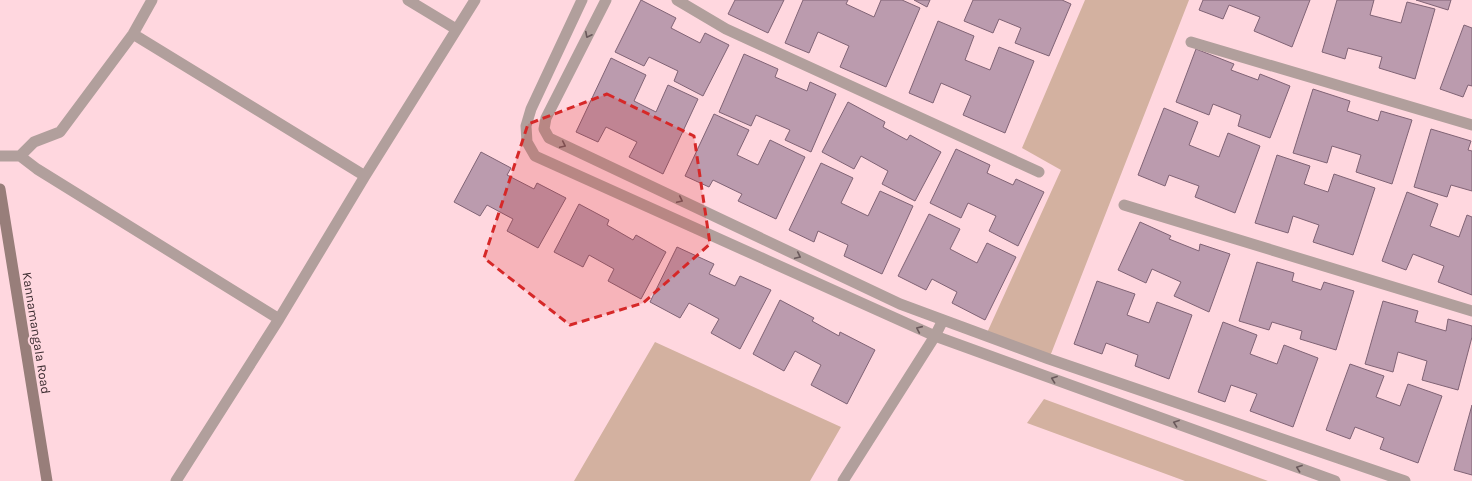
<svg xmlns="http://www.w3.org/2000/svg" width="1472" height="481" font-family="Karla,sans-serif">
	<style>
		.green { fill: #d3b1a0 }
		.building { fill: #bb9bae; stroke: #806375 }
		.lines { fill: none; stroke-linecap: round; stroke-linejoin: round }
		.service { stroke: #b19f9c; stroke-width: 11 }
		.secondary { stroke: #987e7a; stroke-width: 11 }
		.oneway { stroke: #6a595b }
		.marked { fill: #d62828; fill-opacity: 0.2; stroke: #d62828; stroke-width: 3; stroke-dasharray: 8 5; stroke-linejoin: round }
		.labels { text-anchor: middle; stroke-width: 4; stroke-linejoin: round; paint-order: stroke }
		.street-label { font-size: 13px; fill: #3a2b2f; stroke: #ffd7df }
	</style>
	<rect width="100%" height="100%" fill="#ffd7df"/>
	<path class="green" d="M1085,0H1189L1049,359L986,335L1061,170L1022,148Z
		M655,342L841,427L810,481H574Z
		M1044,399L1268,481H1185L1027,423Z"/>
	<path class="building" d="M641,0L676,18L671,28L700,43L705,33L729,45L703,96L674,81L678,71L649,57L644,66L615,52Z
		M735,0H784L768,33L728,14Z
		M803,0H848L846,4L874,17L881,0H902L920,8L886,87L840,67L849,46L818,32L809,53L785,43Z
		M914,0H930L927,7Z
		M973,0H1062L1071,4L1049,56L1015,43L1021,28L999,19L993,33L964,21Z
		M1203,0H1310L1292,47L1254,31L1260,17L1229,5L1223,19L1199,10Z
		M1337,0H1374L1370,15L1401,23L1407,2L1435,9L1415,79L1379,68L1382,57L1348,48L1345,59L1322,52Z
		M1416,0H1451L1448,10Z
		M938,21L974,36L965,60L990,70L999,47L1034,61L1005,133L963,115L971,96L941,83L933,103L909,93Z
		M1464,25L1472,28V86L1468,85L1463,97L1440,89Z
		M1196,49L1234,64L1231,70L1258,80L1260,74L1290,86L1270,138L1238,126L1241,115L1213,104L1209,115L1176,102Z
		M744,54L778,69L775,77L807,91L810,82L836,94L811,152L785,140L790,130L756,115L751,126L719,112Z
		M611,58L646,75L634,101L656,112L668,85L698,99L663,174L629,157L637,142L606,127L598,142L576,132Z
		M1313,89L1350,101L1347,111L1378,121L1381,111L1412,120L1392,184L1356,172L1361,155L1332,146L1327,163L1293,153Z
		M848,102L885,122L883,127L907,140L910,135L941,152L915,201L882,184L888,171L861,156L854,169L822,152Z
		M1164,108L1198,122L1189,145L1219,157L1228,133L1260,146L1235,213L1195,197L1199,186L1169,175L1165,186L1138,175Z
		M714,114L749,130L737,155L758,165L770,140L805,157L776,219L738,201L742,194L713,180L709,187L685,176Z
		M1431,129L1471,141L1468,150L1472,151V191L1451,185L1447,197L1414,187Z
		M956,149L990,165L987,173L1013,185L1016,179L1044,192L1018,246L989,231L996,216L968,203L961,218L930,203Z
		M481,152L511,168L507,175L534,189L537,183L566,198L538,248L507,231L513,219L487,205L480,216L454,202Z
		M1277,155L1310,166L1304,184L1328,192L1334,174L1375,188L1353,255L1313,242L1319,225L1293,216L1288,233L1255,223Z
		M821,163L853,178L841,203L868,216L880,191L913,206L882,274L844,256L848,245L818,231L814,242L789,230Z
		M1407,192L1438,204L1430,226L1459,237L1467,215L1472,217V295L1438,282L1444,266L1413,254L1406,270L1382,261Z
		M579,204L609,220L607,225L633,240L636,235L666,252L641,299L608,281L614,269L589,255L583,267L554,252Z
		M929,214L960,229L950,249L977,263L987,243L1016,257L985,320L952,303L957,292L932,279L926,290L898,276Z
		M1140,222L1171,236L1169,239L1199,251L1200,244L1230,254L1209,312L1174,296L1181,282L1152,269L1146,283L1118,270Z
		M677,247L714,264L709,274L735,286L740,276L771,290L740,349L711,333L719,319L689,303L680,318L650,302Z
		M1257,262L1294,273L1292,281L1321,290L1324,282L1354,291L1336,350L1300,339L1302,331L1272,322L1269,330L1239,321Z
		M1097,281L1135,294L1127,315L1149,323L1157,302L1192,315L1169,379L1135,366L1138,355L1106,343L1102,354L1074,344Z
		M780,300L814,318L812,321L839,336L840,332L875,350L847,404L811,385L821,365L795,351L784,371L753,354Z
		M1383,301L1418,311L1415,322L1446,331L1448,319L1472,326V337L1458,390L1422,380L1427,361L1398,352L1393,372L1365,364Z
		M1223,322L1257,335L1250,354L1277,364L1284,345L1318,358L1293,427L1250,411L1257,394L1231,385L1225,402L1198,392Z
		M1350,364L1384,376L1376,397L1400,406L1408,384L1442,396L1418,463L1380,449L1384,438L1355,427L1350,439L1326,430Z
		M1472,405V475L1454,470Z"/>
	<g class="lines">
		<path class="service" d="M408,0L456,29
			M582,0L531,109L526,126L527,142L535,156L935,336L1335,481
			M606,0L546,118L544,129L549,138L900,304L1049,359L1405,481
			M677,0L726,29L1039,172
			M133,34L365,176
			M1191,42L1472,125
			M0,156H20L34,142L60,132L133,34L152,0
			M20,156L37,169L279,319
			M1124,205L1472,311
			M176,481L279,319L365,176L475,0
			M843,481L935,336L943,320"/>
		<path class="secondary" d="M0,189L47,481"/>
	</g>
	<defs><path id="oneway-chevron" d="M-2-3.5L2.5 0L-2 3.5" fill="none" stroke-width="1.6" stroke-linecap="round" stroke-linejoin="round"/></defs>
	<g class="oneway">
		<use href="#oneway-chevron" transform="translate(588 35) rotate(117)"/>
		<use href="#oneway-chevron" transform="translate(563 145) rotate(25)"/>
		<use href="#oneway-chevron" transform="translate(680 200) rotate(25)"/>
		<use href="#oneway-chevron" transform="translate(798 256) rotate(25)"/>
		<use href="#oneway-chevron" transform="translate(919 329) rotate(-156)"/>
		<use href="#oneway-chevron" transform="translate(1054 379) rotate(-160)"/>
		<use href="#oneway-chevron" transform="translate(1176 423) rotate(-160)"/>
		<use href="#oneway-chevron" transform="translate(1299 468) rotate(-160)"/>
	</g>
	<path class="marked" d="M607,94L694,136L710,244L643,303L570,325L484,258L528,124Z"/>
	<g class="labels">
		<g class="street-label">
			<text transform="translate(37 333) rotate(81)" y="5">Kannamangala Road</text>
		</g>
	</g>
</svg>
